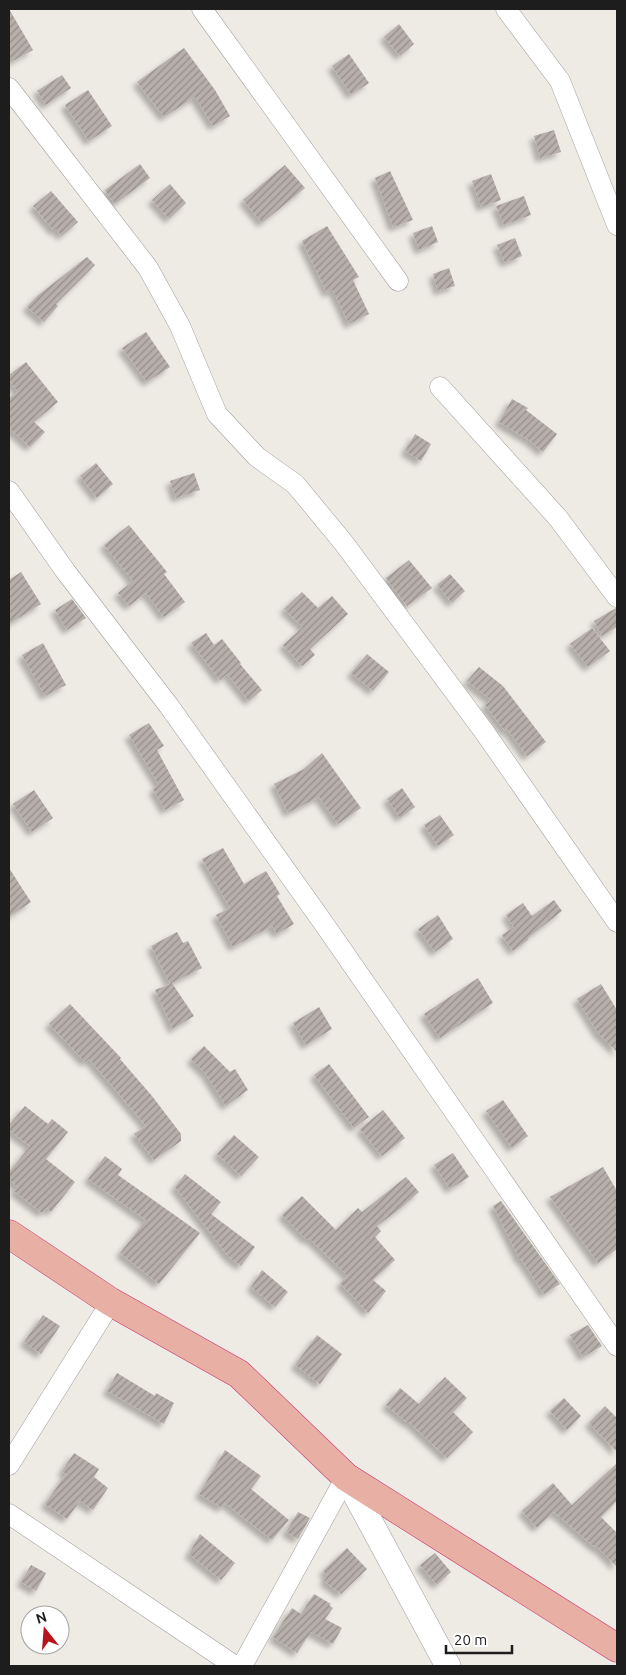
<svg xmlns="http://www.w3.org/2000/svg" width="626" height="1675" font-family="Ubuntu,sans-serif">
	<style>
		.building { fill: url(#building-hatch); filter: url(#shadow) }
		.lines { fill: none; stroke-linecap: round; stroke-linejoin: round }
		.minor-casing { stroke: #9e9e9e; stroke-width: 21 }
		.tertiary-casing { stroke: #9e9e9e; stroke-width: 26 }
		.trunk-casing { stroke: #c93470; stroke-width: 29 }
		.minor { stroke: #fff; stroke-width: 20 }
		.tertiary { stroke: #fff; stroke-width: 25 }
		.trunk { stroke: #e8b0a4; stroke-width: 28 }
	</style>
	<defs>
		<pattern id="building-hatch" width="6" height="6" patternUnits="userSpaceOnUse" patternTransform="scale(1.25)"><rect width="6" height="6" fill="#b7afaa"/><path d="M-1 1l2-2M0 6l6-6M5 7l2-2" fill="none" stroke="#948e8a"/></pattern>
		<filter id="shadow"><feDropShadow dx="-4.5" dy="4.5" stdDeviation="2.5" flood-color="#0004"/></filter>
	</defs>
	<rect width="100%" height="100%" fill="#eeeae4"/>
	<path class="building" d="M9,9L33,50L9,63Z
		M399,24L414,44L400,56L384,37Z
		M184,48L215,90L230,116L213,126L195,97L164,117L137,82Z
		M349,54L369,83L351,95L332,66Z
		M62,75L71,88L46,105L37,91Z
		M88,90L112,126L89,141L65,105Z
		M554,130L561,152L540,158L534,136Z
		M140,164L150,178L115,204L105,190Z
		M285,165L305,188L262,223L243,200Z
		M390,171L413,220L393,227L375,178Z
		M491,174L501,200L481,207L472,181Z
		M170,184L186,203L169,219L152,200Z
		M51,191L78,222L62,236L56,229L54,231L33,206Z
		M524,196L531,215L504,225L496,206Z
		M327,226L359,277L353,280L369,314L349,324L333,290L327,293L302,241Z
		M432,226L438,242L419,250L413,233Z
		M515,238L522,256L505,263L497,245Z
		M87,257L95,265L56,304L58,306L44,322L27,307L37,296Z
		M449,268L455,286L438,291L433,274Z
		M146,332L170,367L147,382L122,348Z
		M26,362L58,402L34,422L45,432L30,447L9,428V398L18,392L9,380V375Z
		M512,399L528,408L526,410L557,434L543,452L529,440L499,422Z
		M415,434L431,444L421,461L405,451Z
		M96,463L113,484L97,498L80,476Z
		M194,473L200,490L176,498L170,481Z
		M129,525L167,572L164,574L185,602L164,617L146,593L129,606L118,593L133,581L104,545Z
		M409,560L432,588L407,606L386,578Z
		M21,572L41,604L9,624V580Z
		M450,574L465,591L452,603L437,585Z
		M302,592L318,608L332,596L348,614L310,649L315,655L302,666L283,645L303,627L284,609Z
		M72,599L86,618L67,630L55,610Z
		M616,608L617,609V627L602,636L594,621Z
		M592,628L610,651L588,667L570,644Z
		M206,633L214,645L222,639L241,663L240,664L262,690L249,701L227,674L220,680L191,643Z
		M43,643L66,685L45,696L22,655Z
		M367,654L389,672L373,691L351,673Z
		M479,667L503,686L546,742L527,756L507,729L505,731L485,705L491,700L467,681Z
		M149,723L164,746L157,750L184,800L165,810L153,789L159,785L129,735Z
		M322,753L361,808L338,824L319,797L288,813L274,784L304,769Z
		M402,788L415,807L400,818L387,799Z
		M34,790L53,818L32,832L13,804Z
		M440,815L454,835L438,846L424,825Z
		M223,848L244,884L266,871L280,894L277,896L294,924L277,934L272,926L233,947L216,915L230,908L202,859Z
		M9,868L31,902L9,917Z
		M554,900L562,911L528,938V940L513,951L502,935L514,927L506,915L523,903L532,916Z
		M438,915L453,939L435,952L418,929Z
		M177,932L183,943L188,941L202,968L172,983L194,1016L173,1029L155,990L170,984L151,946Z
		M478,978L493,1003L440,1038L424,1014Z
		M601,984L617,1010V1052L598,1033L577,999Z
		M70,1004L121,1058L120,1059L152,1096L181,1134V1141L154,1160L134,1134L146,1126L89,1059L85,1062L49,1024Z
		M319,1007L332,1029L306,1045L293,1023Z
		M204,1046L230,1072L235,1069L248,1090L226,1106L205,1073L191,1059Z
		M329,1064L369,1117L354,1128L314,1075Z
		M503,1100L528,1136L512,1148L486,1111Z
		M25,1106L48,1124L52,1119L68,1132L46,1159L75,1182L51,1212L47,1208L42,1213L14,1191L18,1187L9,1179V1172L30,1146L9,1130V1125Z
		M383,1110L405,1138L382,1156L360,1129Z
		M234,1135L259,1157L241,1176L217,1154Z
		M453,1153L469,1177L450,1189L434,1165Z
		M105,1156L122,1169L118,1175L200,1233L159,1284L120,1253L146,1220L88,1179Z
		M603,1167L617,1191V1249L598,1263L550,1197Z
		M185,1174L221,1202L211,1214L255,1247L241,1266L228,1256L175,1187Z
		M406,1177L419,1192L401,1208L377,1226L381,1231L375,1237L395,1260L373,1280L386,1291L368,1313L340,1283L348,1276L309,1238L307,1240L282,1215L302,1196L336,1230L358,1208L362,1212Z
		M501,1201L560,1284L544,1294L521,1259L520,1260L493,1206Z
		M262,1270L288,1292L275,1307L251,1287Z
		M43,1315L60,1326L41,1354L24,1342Z
		M588,1325L602,1346L583,1357L570,1335Z
		M317,1335L342,1354L320,1384L295,1365Z
		M117,1373L155,1396L156,1393L174,1403L164,1424L107,1391Z
		M445,1377L467,1398L453,1412L473,1432L447,1458L409,1422L408,1423L386,1405L400,1388L419,1404Z
		M564,1398L581,1416L567,1430L550,1411Z
		M605,1406L617,1418V1452L589,1423Z
		M225,1450L261,1476L251,1489L289,1520L272,1540L225,1503L222,1508L199,1494Z
		M74,1453L99,1469L94,1477L108,1488L93,1510L80,1501L67,1519L45,1504L66,1474L62,1471Z
		M617,1463V1501L601,1517L617,1533V1567L597,1547L596,1548L554,1512L537,1528L522,1511L553,1483L572,1505Z
		M298,1512L310,1518L298,1539L286,1532Z
		M200,1534L235,1563L221,1580L189,1554Z
		M347,1548L367,1569L341,1594L324,1581L327,1575L323,1571Z
		M435,1553L451,1572L437,1585L420,1565Z
		M31,1565L46,1573L36,1591L21,1582Z
		M314,1594L331,1604L329,1605L333,1608L325,1619L342,1628L333,1644L311,1632L297,1653L273,1637L292,1608L301,1614Z"/>
	<g class="lines">
		<defs>
			<path id="minor" d="M202,9L398,281
				M506,9L560,81L617,225
				M9,88L148,268L180,326L217,414L257,457L295,484L343,542L483,730L617,922
				M440,387L558,518L617,597
				M9,491L66,572L169,706L322,921L617,1346
				M9,1465L111,1302
				M9,1514L235,1666
				M242,1666L346,1477"/>
			<path id="tertiary" d="M346,1477L448,1666"/>
			<path id="trunk" d="M9,1234L111,1302L239,1374L346,1477L617,1648"/>
		</defs>
		<use href="#minor" class="minor-casing"/>
		<use href="#tertiary" class="tertiary-casing"/>
		<use href="#trunk" class="trunk-casing"/>
		<use href="#minor" class="minor"/>
		<use href="#tertiary" class="tertiary"/>
		<use href="#trunk" class="trunk"/>
	</g>
	<rect width="626" height="1675" fill="none" stroke="#1d1d1d" stroke-width="20"/>
	<g transform="translate(45 1630) rotate(343)"><circle r="24" fill="#ffffff" stroke="#a5a5a5"/>
	<path d="M0-4L9 19L0 12L-9 19Z" fill="#b8121c"/>
	<text y="-8" font-size="14" font-weight="bold" text-anchor="middle" fill="#1d1d1d">N</text>
	</g>
	<path d="M446 1645v8h66v-8" fill="none" stroke="#1d1d1d" stroke-width="2.5"/>
	<text x="454" y="1645" font-size="15" fill="#1d1d1d" stroke="#ffffff" stroke-width="4" paint-order="stroke">20 m</text>
</svg>
